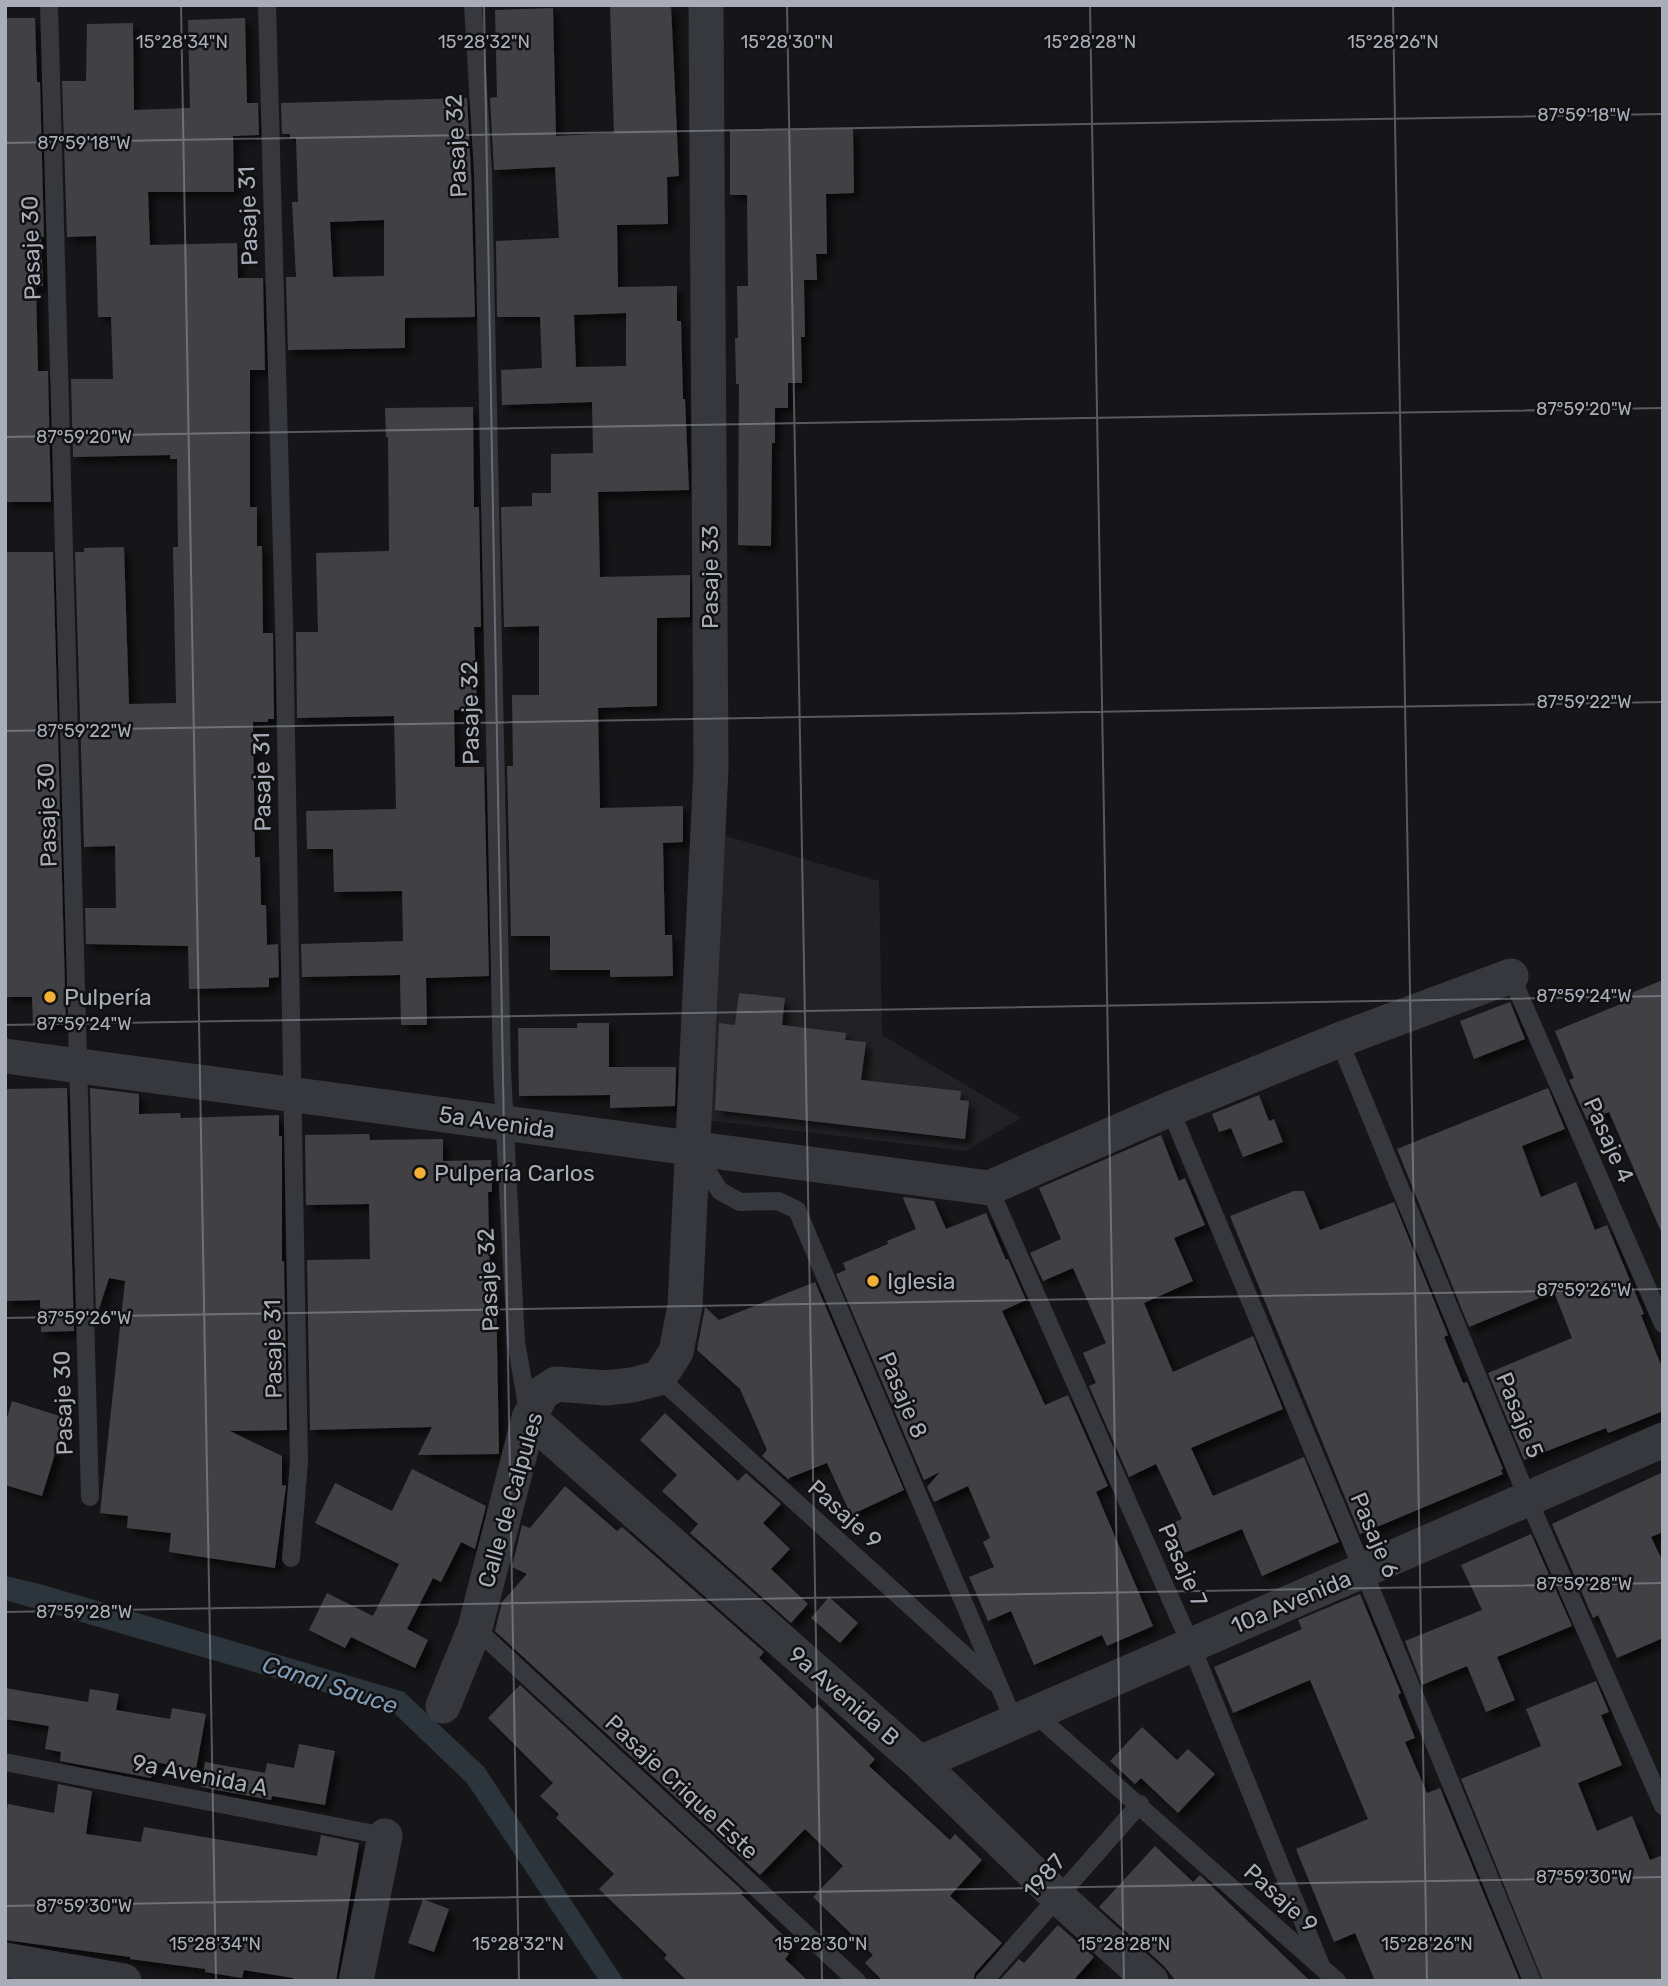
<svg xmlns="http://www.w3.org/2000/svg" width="1668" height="1986" font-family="Rubik,sans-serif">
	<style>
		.built { fill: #222225 }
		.water { fill: #2c353c }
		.building { fill: #404145; fill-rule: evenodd; filter: url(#shadow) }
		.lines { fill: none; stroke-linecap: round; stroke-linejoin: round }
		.service { stroke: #37383d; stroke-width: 18 }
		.minor { stroke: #37383d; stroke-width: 35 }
		.ticks { fill: none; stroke: #a8adb8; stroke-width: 2; stroke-opacity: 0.45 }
		.poi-dot { fill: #f2b134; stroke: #111113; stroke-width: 2.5 }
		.labels { text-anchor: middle; stroke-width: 5; stroke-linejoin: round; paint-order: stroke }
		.street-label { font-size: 23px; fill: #a8adb8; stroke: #111113 }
		.poi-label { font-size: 23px; fill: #a8adb8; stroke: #111113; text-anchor: start }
		.water-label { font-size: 24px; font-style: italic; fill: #7f9bb3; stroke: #111113 }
		.ticks-label { font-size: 18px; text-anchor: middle; fill: #a8adb8; stroke: #111113; stroke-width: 5; stroke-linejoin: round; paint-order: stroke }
	</style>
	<defs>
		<filter id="shadow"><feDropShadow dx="6" dy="6" stdDeviation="3.5" flood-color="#0009"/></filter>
	</defs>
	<rect width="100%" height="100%" fill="#161618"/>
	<path class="built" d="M719,834L879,881L882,1035L1021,1118L966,1151L698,1119Z"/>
	<path class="water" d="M5,1576L40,1584L404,1692L484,1767L624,1981H599L467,1783L393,1712L5,1600Z"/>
	<path class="building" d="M610,5H671L679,176L667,177L668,224L617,225L618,287L677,286V321H681L683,399H685L689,490L598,492L600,577L690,575V617L657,618V706L598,708L600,808L683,806V842L663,843L665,935H672L673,976L610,977V970H550V936H511L507,766H513L512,695H539V626L504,627L501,507L532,506V493H551V454L593,453L592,402L502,405L501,370L542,368L540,317H497L496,241L559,238L555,167L494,170L490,98L497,97L495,10L553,8L556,136L614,133ZM626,313V366L576,367L574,315Z
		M5,18H35L37,82H40L44,237H41L43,286H36L38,371H48L51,502H5Z
		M245,18L247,103H258L259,135L233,136L234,192H148L150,245L237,243L238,278H263L265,370H250V507H257V546H262L263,633H273L274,719H268V722H253L255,857H260L261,905H266L267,945L278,944L279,977L269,978V987L189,989L188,946L86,944L85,908H116L115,846L84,847L75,552H84V548L124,547L129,704L176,703L173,547H178L177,459H170V455L73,457L71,379H113L111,317H98L96,236L67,237L62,81H86L87,24L133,23L134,110L190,108L188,20Z
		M467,98L471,171L475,317L405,318V348L288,350L286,277H296L292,202H298L296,138H290V134H282L281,103ZM384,220V276L333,277L330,222Z
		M853,129L854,193L826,194L827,254H816L817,280H804L805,337H801L802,383H788V408H775V443H772L771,546L738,545L739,384H736L735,338H738L737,286H748L747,195H730V131Z
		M473,407L474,507H479L481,627H474L477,710H454L455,767H484L489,976L426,978L427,1025H401L400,975L302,977L301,944L403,941L402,891L334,892L333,849H307L306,811L396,809L394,716L297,718L296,632H318L316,553L389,551L388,437H386L385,408Z
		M5,552H53L66,1024L33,1025L32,997H5Z
		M1663,980V1236L1609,1112L1587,1120L1569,1080L1574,1078L1555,1031L1633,999L1631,993Z
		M739,993L785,998L782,1025L846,1033L845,1040L866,1042L861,1080L961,1091L960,1100L969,1101L965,1139L715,1110L719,1023L735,1025Z
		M1510,1002L1525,1039L1474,1059L1460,1021Z
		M577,1023H609V1067H676L675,1106L610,1108V1095L519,1096L518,1028H577Z
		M67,1088L74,1331L41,1332L40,1300L5,1301V1089Z
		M90,1088L139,1094V1114L180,1113L181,1118L279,1115V1136H282V1261H284L287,1430L230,1431L282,1456V1485L286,1486L275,1568L169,1552L171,1533L127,1528L128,1516L100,1513L125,1281L109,1278L96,1318Z
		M1548,1088L1565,1129L1522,1146L1541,1197L1576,1182L1595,1230L1607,1225L1644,1314L1641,1315L1663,1370V1411L1608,1433L1606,1428L1524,1460L1488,1373L1572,1338L1554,1292L1469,1327L1397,1149Z
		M1259,1095L1269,1121L1274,1119L1283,1142L1243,1157L1231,1128L1219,1132L1212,1114Z
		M369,1134L370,1140L443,1139V1161L491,1160L492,1192H488L490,1288H496L499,1454L418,1455L432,1427L310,1430L307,1260L370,1259L369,1204L306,1205L305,1135Z
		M1161,1135L1179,1181L1185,1178L1205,1225L1174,1238L1193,1281L1144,1303L1173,1372L1253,1336L1283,1409L1191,1448L1213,1496L1304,1457L1339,1542L1262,1576L1242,1529L1184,1553L1172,1523L1182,1519L1156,1464L1129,1477L1089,1386L1096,1383L1083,1353L1106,1343L1073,1268L1043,1281L1030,1253L1061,1239L1039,1188Z
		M1294,1191H1304L1320,1230L1394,1202L1448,1335L1444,1337L1463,1383L1467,1382L1503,1469L1501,1470L1503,1474L1360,1534L1230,1216Z
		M904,1197L934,1201L946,1229L986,1213L1006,1260L1008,1259L1026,1300L1002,1311L1045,1405L1068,1395L1108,1486L1096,1492L1153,1626L1107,1646L1102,1635L1034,1665L1011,1611L988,1621L969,1577L994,1567L983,1542L990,1538L968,1486L934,1502L927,1487L940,1472L924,1480L836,1274L846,1270L843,1263L888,1244L887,1241L916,1229L903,1198Z
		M815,1282L904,1490L851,1515L827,1463L789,1478V1480L762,1456L767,1450L740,1389L697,1350L705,1307L719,1320Z
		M12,1401L66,1418L42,1496L5,1485V1424Z
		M665,1413L738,1481L746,1473L781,1504L763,1523L790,1549L771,1569L808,1604L791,1623L690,1533L698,1524L662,1491L677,1475L640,1440Z
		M412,1469L486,1506L475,1549L461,1542L441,1582L433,1578L407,1629L428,1640L415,1668L351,1637L345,1648L309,1630L327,1593L373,1616L399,1564L315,1523L335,1483L392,1511Z
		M1663,1472V1532L1651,1537L1663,1562V1638L1617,1658L1598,1615L1593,1618L1552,1524Z
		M565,1486L617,1531L622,1527L764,1652L759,1658L813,1709L818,1704L875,1759L869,1766L950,1840L955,1834L982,1860L950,1896L1002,1943L975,1973L973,1981H883L865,1963L873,1955L813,1897L843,1866L805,1829L760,1875L495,1631L502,1602L527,1574L512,1567L522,1525L530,1528Z
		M1531,1534L1572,1626L1497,1657L1515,1700L1486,1712L1467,1666L1422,1685L1405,1641L1482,1610L1461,1565Z
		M1360,1594L1401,1693L1398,1695L1415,1738L1405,1742L1427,1793L1440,1788L1520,1981H1375L1355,1933L1334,1942L1296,1849L1368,1819L1310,1680L1233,1713L1214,1667L1302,1629L1298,1620Z
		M829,1597L858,1623L840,1643L811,1618Z
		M1596,1681L1609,1712L1601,1715L1622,1765L1578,1783L1597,1831L1632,1816L1650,1860L1663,1855V1981H1543L1461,1779L1541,1746L1526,1709Z
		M520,1685L744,1892L741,1894L792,1944L786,1950L789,1954L785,1959L808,1981H687L664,1958L667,1955L599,1889L614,1874L556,1818L559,1814L540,1796L553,1783L488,1718Z
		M5,1688L88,1702L90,1689L119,1694L116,1710L170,1719L172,1708L206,1714L196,1769L154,1762L151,1778L60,1761L61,1752L45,1749L49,1726L5,1719Z
		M1142,1727L1177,1760L1188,1749L1215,1774L1178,1813L1141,1778L1135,1784L1110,1761Z
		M299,1744L335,1751L325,1805L272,1796L271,1800L201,1787L205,1762L265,1773L267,1763L294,1768Z
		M58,1784L92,1791L86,1834L141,1842L144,1827L317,1856L321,1835L359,1843L336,1981H293V1978L244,1970L242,1978L205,1972V1969L130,1959V1957L5,1940V1819L8,1804L54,1813Z
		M1155,1846L1193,1882L1200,1875L1310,1981H1176L1164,1966L1099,1907Z
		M423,1899L449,1909L434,1952L408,1943Z
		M1058,1925L1094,1957L1073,1981H999L1019,1959L1024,1963Z"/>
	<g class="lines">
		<path class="service" d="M49,5L90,1497
			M267,5L284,625L299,1462L291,1558
			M473,5L483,173L502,1071L516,1342L528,1411
			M1511,976L1663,1324
			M1339,1040L1528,1499L1663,1806
			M1170,1109L1363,1570L1532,1981
			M696,1154L720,1191L740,1202L778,1201L797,1210L1014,1721
			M989,1188L1191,1645L1321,1966
			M659,1378L994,1682
			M475,1628L857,1981
			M1034,1713L1337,1981
			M5,1762L385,1836
			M984,1981L1140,1804"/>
		<path class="minor" d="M5,1056L989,1188L1170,1109L1339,1040L1511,976
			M529,1418L920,1763L1058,1897L1151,1981
			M443,1706L475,1628L529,1418L542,1393L556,1384L606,1388L632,1385L659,1378L676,1352L685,1306L711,768L706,5
			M920,1763L1663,1440
			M5,1960L124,1981
			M356,1981L385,1836"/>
	</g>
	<path class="ticks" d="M181,5L216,1981M484,5L519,1981M787,5L822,1981M1090,5L1124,1981M1393,5L1427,1981M5,143L1663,114M5,437L1663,408M5,731L1663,702M5,1025L1663,996M5,1318L1663,1289M5,1612L1663,1583M5,1906L1663,1877"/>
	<g class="poi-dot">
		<circle cx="50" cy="997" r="7"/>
		<circle cx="420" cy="1173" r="7"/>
		<circle cx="873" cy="1281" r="7"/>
	</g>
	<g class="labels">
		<g class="street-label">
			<text transform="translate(456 146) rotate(-93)" y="8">Pasaje 32</text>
			<text transform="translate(248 216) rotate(-92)" y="8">Pasaje 31</text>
			<text transform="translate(31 248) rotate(-92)" y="8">Pasaje 30</text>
			<text transform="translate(710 577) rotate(-90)" y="8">Pasaje 33</text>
			<text transform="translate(470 713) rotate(-91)" y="8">Pasaje 32</text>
			<text transform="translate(262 782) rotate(-91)" y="8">Pasaje 31</text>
			<text transform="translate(47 815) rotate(-92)" y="8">Pasaje 30</text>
			<text transform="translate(497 1122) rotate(8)" y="8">5a Avenida</text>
			<text transform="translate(1609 1140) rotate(66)" y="8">Pasaje 4</text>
			<text transform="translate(488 1280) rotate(-93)" y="8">Pasaje 32</text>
			<text transform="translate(273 1349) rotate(-91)" y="8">Pasaje 31</text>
			<text transform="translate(903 1395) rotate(67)" y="8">Pasaje 8</text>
			<text transform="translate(63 1403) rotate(-92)" y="8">Pasaje 30</text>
			<text transform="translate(1520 1415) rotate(68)" y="8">Pasaje 5</text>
			<text transform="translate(510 1500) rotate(-74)" y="8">Calle de Calpules</text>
			<text transform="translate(845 1514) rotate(42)" y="8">Pasaje 9</text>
			<text transform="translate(1375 1535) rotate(67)" y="8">Pasaje 6</text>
			<text transform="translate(1183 1565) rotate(66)" y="8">Pasaje 7</text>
			<text transform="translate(1291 1602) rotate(-23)" y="8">10a Avenida</text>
			<text transform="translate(844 1696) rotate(41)" y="8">9a Avenida B</text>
			<text transform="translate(200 1775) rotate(11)" y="8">9a Avenida A</text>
			<text transform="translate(682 1787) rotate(43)" y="8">Pasaje Crique Este</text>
			<text transform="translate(1044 1876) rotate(-49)" y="8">1987</text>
			<text transform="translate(1281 1898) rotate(42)" y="8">Pasaje 9</text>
		</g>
		<g class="poi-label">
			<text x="64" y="1005">Pulpería</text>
			<text x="434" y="1181">Pulpería Carlos</text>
			<text x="887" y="1289">Iglesia</text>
		</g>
		<g class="water-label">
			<text transform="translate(330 1685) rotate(18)" y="8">Canal Sauce</text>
		</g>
	</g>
	<g class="ticks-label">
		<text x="182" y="48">15°28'34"N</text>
		<text x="484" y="48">15°28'32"N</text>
		<text x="787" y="48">15°28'30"N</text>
		<text x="1090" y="48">15°28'28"N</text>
		<text x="1393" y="48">15°28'26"N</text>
		<text x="1584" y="121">87°59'18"W</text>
		<text x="84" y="149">87°59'18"W</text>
		<text x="1584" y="415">87°59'20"W</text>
		<text x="84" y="443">87°59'20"W</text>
		<text x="1584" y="708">87°59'22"W</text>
		<text x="84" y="737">87°59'22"W</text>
		<text x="1584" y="1002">87°59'24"W</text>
		<text x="84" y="1030">87°59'24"W</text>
		<text x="1584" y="1296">87°59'26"W</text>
		<text x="84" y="1324">87°59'26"W</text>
		<text x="1584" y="1590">87°59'28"W</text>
		<text x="84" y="1618">87°59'28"W</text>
		<text x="1584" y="1883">87°59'30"W</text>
		<text x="84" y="1912">87°59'30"W</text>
		<text x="215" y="1950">15°28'34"N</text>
		<text x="518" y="1950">15°28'32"N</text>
		<text x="821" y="1950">15°28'30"N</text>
		<text x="1124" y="1950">15°28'28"N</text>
		<text x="1427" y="1950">15°28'26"N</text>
	</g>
	<rect width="1668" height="1986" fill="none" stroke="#a8adb8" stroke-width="14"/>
</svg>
